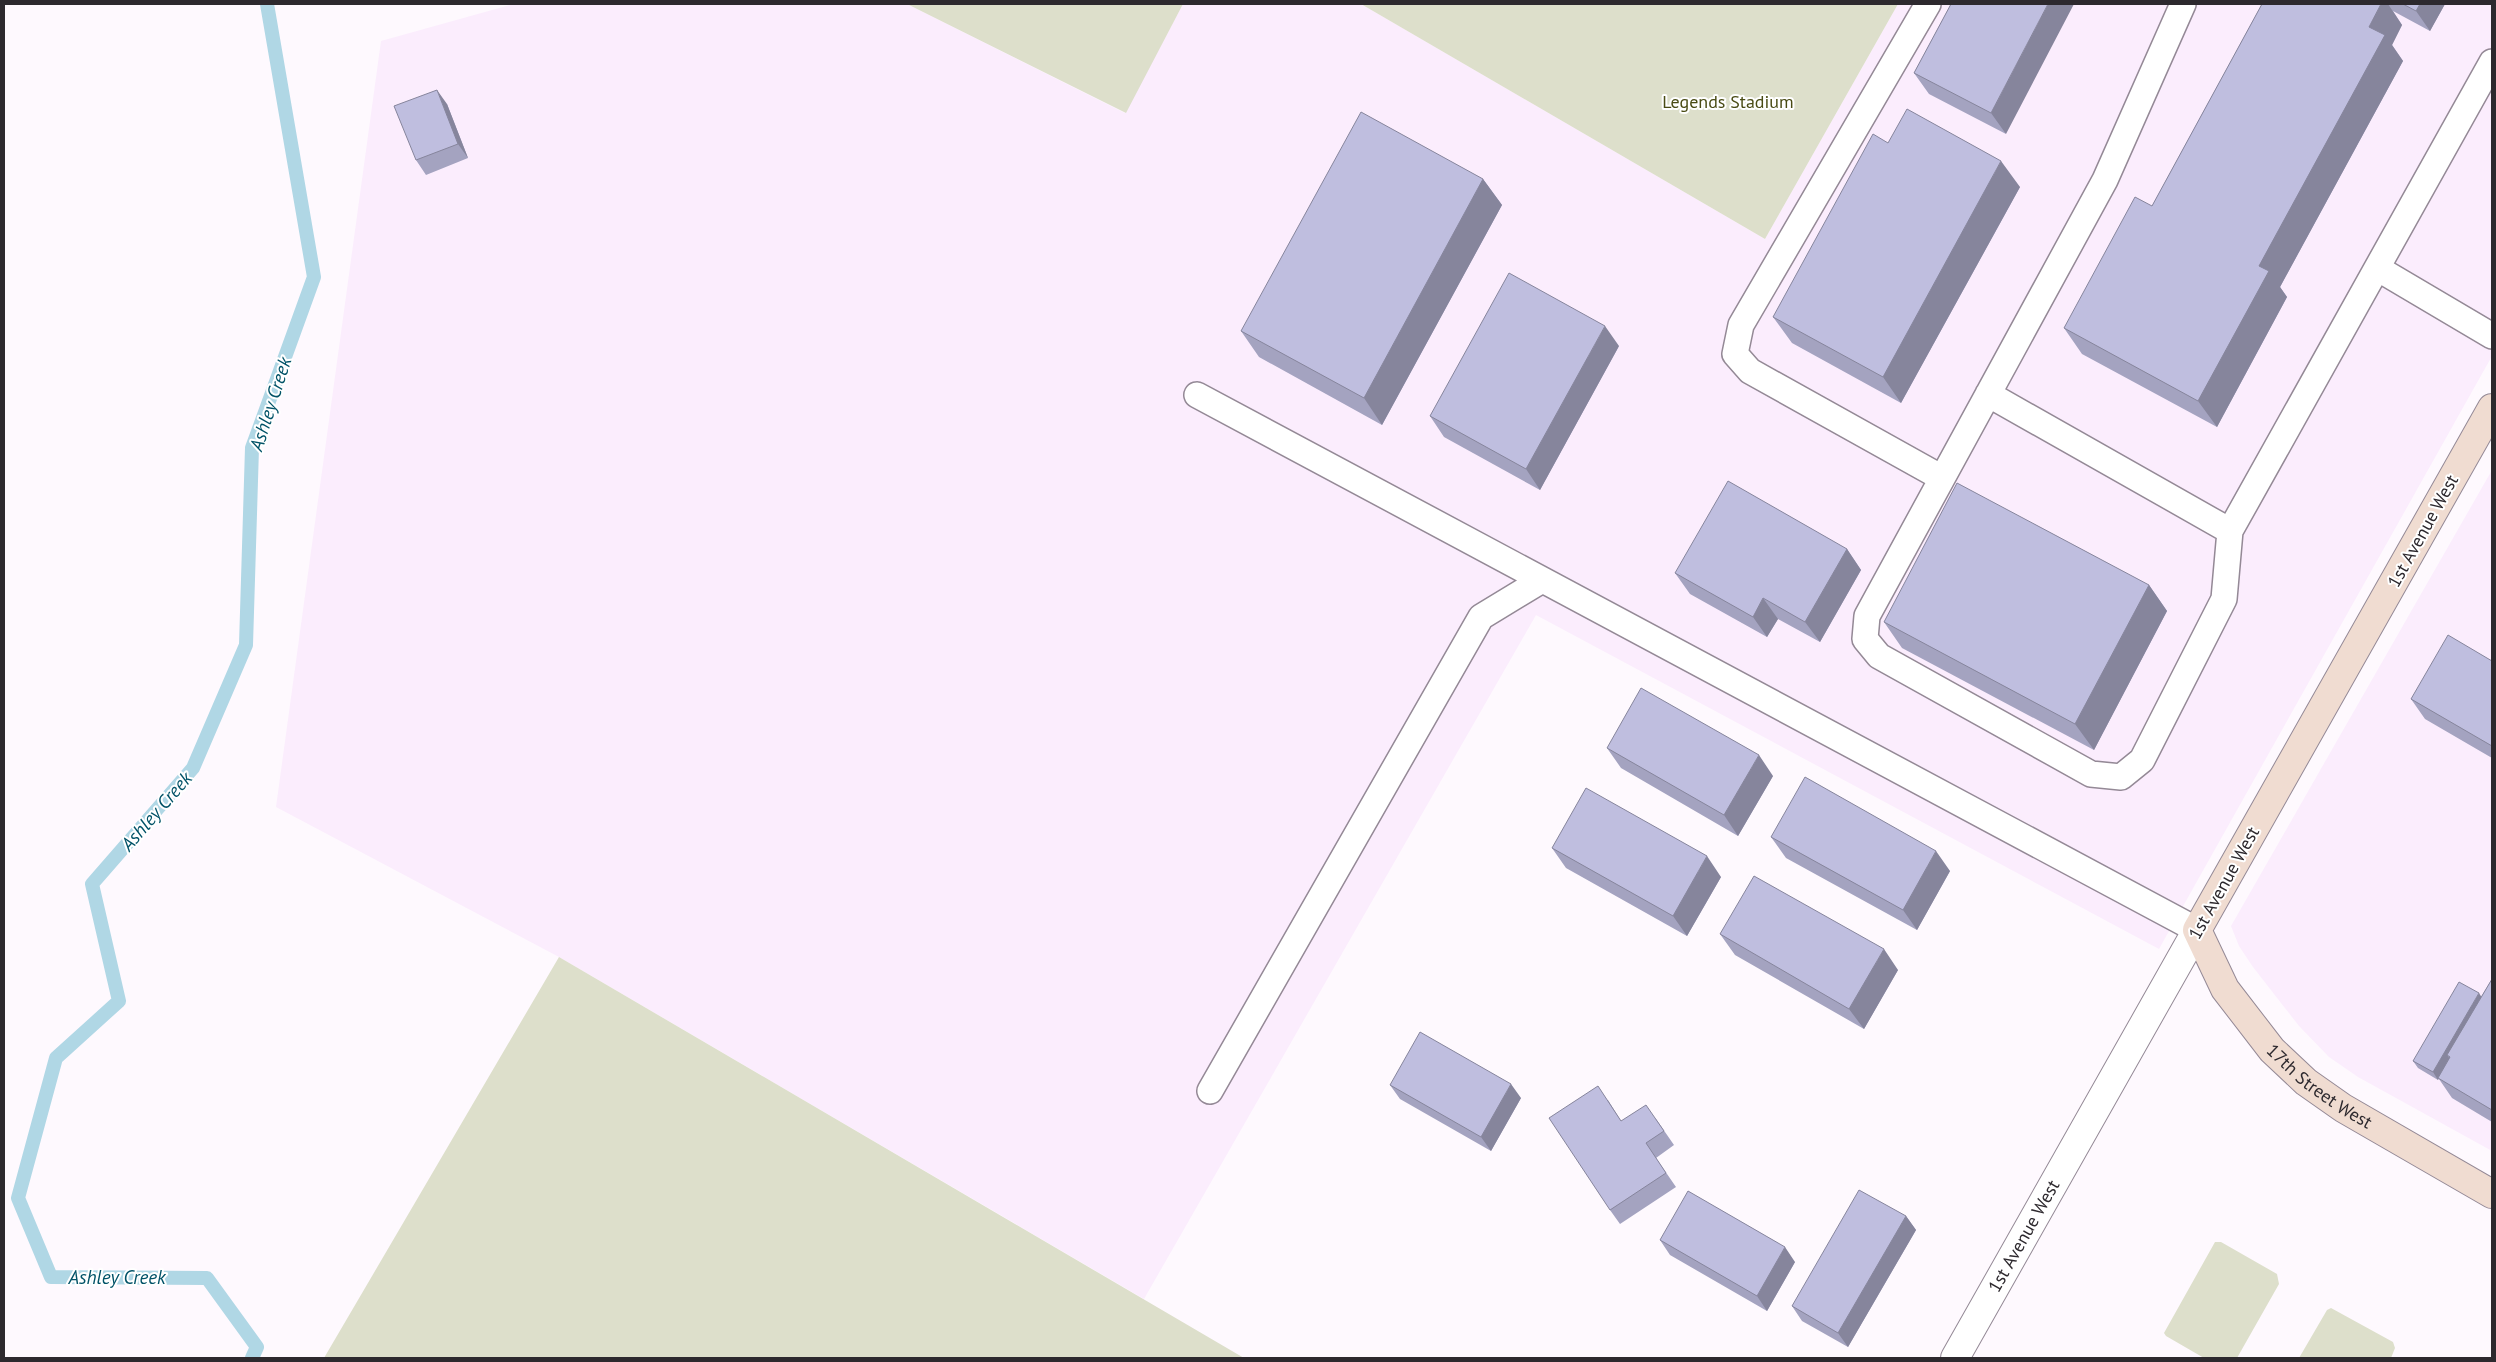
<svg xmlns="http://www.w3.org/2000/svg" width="2496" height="1362" font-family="'PT Sans',sans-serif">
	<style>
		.built { fill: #fbedfd }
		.green { fill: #dddfcb }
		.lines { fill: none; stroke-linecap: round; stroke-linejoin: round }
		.stream { stroke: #b0d7e5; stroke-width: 14 }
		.lane-casing { stroke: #948996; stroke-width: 28 }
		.street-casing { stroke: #948996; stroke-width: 30 }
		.secondary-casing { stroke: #948996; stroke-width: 30 }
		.lane { stroke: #fff; stroke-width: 25 }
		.street { stroke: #fff; stroke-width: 28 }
		.secondary { stroke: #f0dcd1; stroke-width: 28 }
		.wall { fill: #a4a3c0 }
		.shaded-wall { fill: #86859c }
		.building { fill: #bfbedf; stroke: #86859c }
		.labels { text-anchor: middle; stroke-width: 4; stroke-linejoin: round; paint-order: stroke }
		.park-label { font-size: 18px; fill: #494b14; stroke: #fff }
		.street-label { font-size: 18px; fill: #2d292e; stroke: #fff }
		.water-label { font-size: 19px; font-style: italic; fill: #015267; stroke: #fff }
	</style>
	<rect width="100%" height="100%" fill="#fef9fe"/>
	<path class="built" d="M514,4H907L1125,113L1183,4H1361L1765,239L1898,4H2492V356L2159,949L1536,615L1144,1299L559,957L276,807L381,41Z
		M2492,470V1151L2358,1077L2329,1057L2299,1026L2253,967L2239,946L2231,926Z"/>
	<path class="green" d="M907,4H1183L1126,113Z
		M1361,4H1898L1765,239Z
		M559,957L1244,1358H324Z
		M2215,1242H2221L2277,1274L2279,1284L2237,1358H2204L2166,1336L2164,1333Z
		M2331,1308L2393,1342L2395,1348L2391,1358H2299L2327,1310Z"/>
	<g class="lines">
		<path class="stream" d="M252,1358L257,1347L207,1278L51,1277L18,1198L56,1058L119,1001L92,884L193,768L246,645L252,448L314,277L267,4"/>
		<defs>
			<path id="lane" d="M1928,4L1741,325L1735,354L1750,371L1942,478
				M2183,4L2105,180L1867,616L1865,639L1879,656L2091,774L2121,777L2142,760L2224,599L2230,531L2492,62
				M2377,268L2492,336
				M1988,394L2230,531
				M1197,395L2197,930
				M1210,1091L1481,617L1542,580"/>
			<g id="street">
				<path id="s1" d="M1955,1358L2197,930"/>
			</g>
			<g id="secondary">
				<path id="s2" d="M2492,408L2197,930L2225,989L2272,1050L2306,1082L2343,1108L2492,1194"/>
			</g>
		</defs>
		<use href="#lane" class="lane-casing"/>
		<use href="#street" class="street-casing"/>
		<use href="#secondary" class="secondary-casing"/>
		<use href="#lane" class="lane"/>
		<use href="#street" class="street"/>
		<use href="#secondary" class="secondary"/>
	</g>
	<path class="wall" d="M1951,4L2006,134L1929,94L1914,73Z
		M2262,4H2445L2430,31L2393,11L2402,25L2392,45L2403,61L2280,287L2287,297L2217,427L2082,354L2064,328L2152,206Z
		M447,104L468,158L426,175L416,160Z
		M1888,143L2020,187L1901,403L1792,343L1773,317Z
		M1483,179L1502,205L1382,425L1259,357L1241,331Z
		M1619,346L1540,490L1444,437L1430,416Z
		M1847,549L1861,570L1820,642L1778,619L1767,637L1690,594L1675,573Z
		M2149,585L2167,611L2094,750L1902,648L1884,622Z
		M2492,661V758L2425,719L2411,699Z
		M1607,748L1773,776L1738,836L1621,768Z
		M1771,837L1950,871L1917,930L1786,858Z
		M1552,848L1721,877L1687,936L1566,868Z
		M1720,934L1898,970L1864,1029L1735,955Z
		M2492,979V1122L2452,1098L2439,1079L2438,1080L2418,1068L2413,1061L2481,997Z
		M1390,1085L1521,1098L1491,1151L1400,1099Z
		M1608,1100L1621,1121L1656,1119L1674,1145L1656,1158L1676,1187L1620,1224L1610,1210Z
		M1906,1216L1916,1230L1848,1347L1802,1321L1792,1306Z
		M1660,1240L1795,1262L1767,1311L1670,1255Z"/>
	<path class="shaded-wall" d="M2048,4H2074L2006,134L1991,113Z
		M2381,4H2388L2402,25L2392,45L2403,61L2280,287L2287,297L2217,427L2198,401L2259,266L2369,27Z
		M2420,4H2445L2430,31L2416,11Z
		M437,90L447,104L468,158L458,144Z
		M2001,161L2020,187L1901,403L1883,377Z
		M1483,179L1502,205L1382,425L1364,398Z
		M1605,326L1619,346L1540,490L1526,469Z
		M1847,549L1861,570L1820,642L1805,622Z
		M2149,585L2167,611L2094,750L2075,724Z
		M1763,598L1778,619L1767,637L1753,617Z
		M1759,755L1773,776L1738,836L1724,815Z
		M1936,851L1950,871L1917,930L1903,910Z
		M1707,856L1721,877L1687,936L1673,916Z
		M1884,949L1898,970L1864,1029L1849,1009Z
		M2479,993L2484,1001L2447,1055L2450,1059L2438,1078V1080L2433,1072Z
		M1511,1084L1521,1098L1491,1151L1481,1137Z
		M1906,1216L1916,1230L1848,1347L1838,1333Z
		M1785,1247L1795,1262L1767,1311L1757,1296Z"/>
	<path class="building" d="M1951,4H2048L1991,113L1914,73Z
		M2262,4H2381L2369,27L2385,35L2259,266L2269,271L2198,401L2064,328L2135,197L2152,206Z
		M2403,4H2420L2416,11Z
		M437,90L458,144L416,160L394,106Z
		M1907,109L2001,161L1883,377L1773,317L1873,134L1888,143Z
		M1361,112L1483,179L1364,398L1241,331Z
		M1509,273L1605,326L1526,469L1430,416Z
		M1728,481L1847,549L1805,622L1763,598L1753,617L1675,573Z
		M1957,483L2149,585L2075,724L1884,622Z
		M2448,635L2492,661V746L2411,699Z
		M1641,688L1759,755L1724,815L1607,748Z
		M1805,777L1936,851L1903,910L1771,837Z
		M1586,788L1707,856L1673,916L1552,848Z
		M1754,876L1884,949L1849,1009L1720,934Z
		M2492,979V1110L2438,1078L2450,1057L2447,1055Z
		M2459,982L2479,993L2433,1072L2413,1061Z
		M1420,1032L1511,1084L1481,1137L1390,1085Z
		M1598,1086L1621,1121L1646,1105L1664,1131L1646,1143L1666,1173L1610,1210L1549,1118Z
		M1859,1190L1906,1216L1838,1333L1792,1306Z
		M1688,1191L1785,1247L1757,1296L1660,1240Z"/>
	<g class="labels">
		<g class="park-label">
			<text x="1728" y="108">Legends Stadium</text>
		</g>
		<g class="street-label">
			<text transform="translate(2423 531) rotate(-61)" y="6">1st Avenue West</text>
			<text transform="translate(2224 883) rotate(-61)" y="6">1st Avenue West</text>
			<text dy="6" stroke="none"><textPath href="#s2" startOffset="802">17th Street West</textPath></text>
			<text dy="6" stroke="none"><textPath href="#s1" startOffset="140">1st Avenue West</textPath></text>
		</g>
		<g class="water-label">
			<text transform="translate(270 404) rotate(-72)" y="7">Ashley Creek</text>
			<text transform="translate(156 811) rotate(-49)" y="7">Ashley Creek</text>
			<text x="117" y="1284">Ashley Creek</text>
		</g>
	</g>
	<rect width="2496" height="1362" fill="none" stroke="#2d292e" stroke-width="10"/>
</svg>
